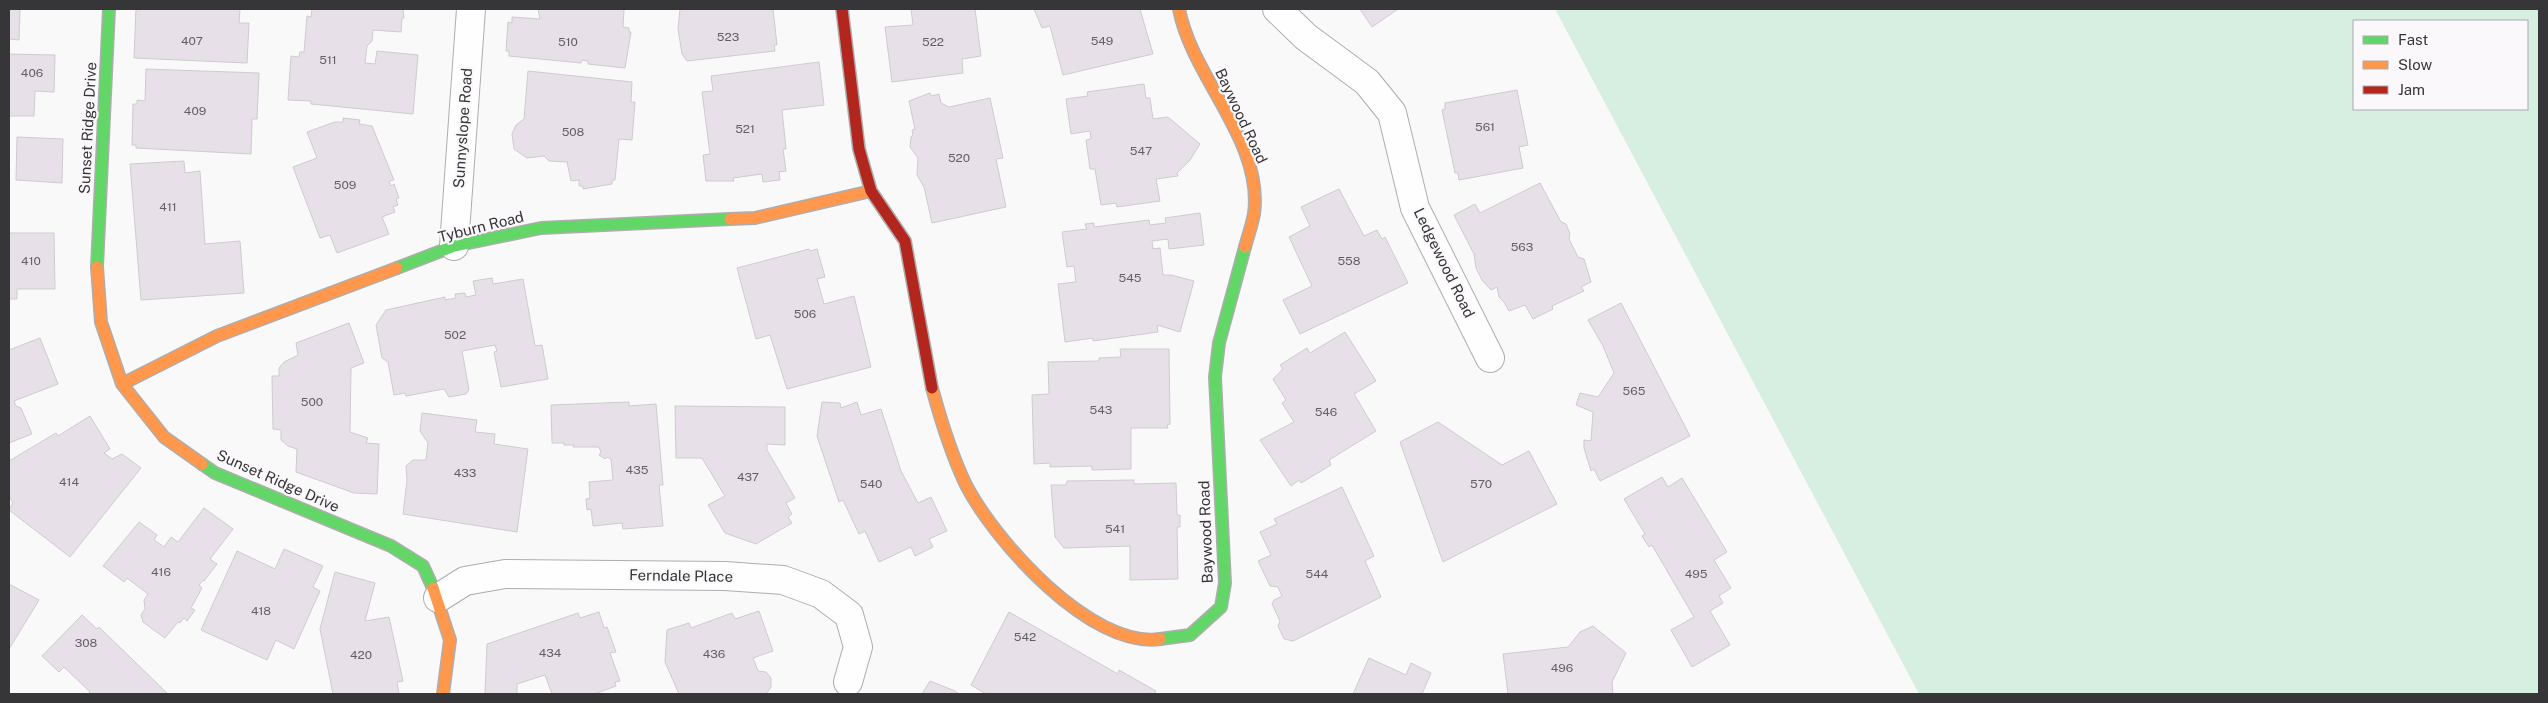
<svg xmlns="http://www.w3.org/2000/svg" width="2548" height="703" font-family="'Public Sans',sans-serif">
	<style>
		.green { fill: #d7efe0; fill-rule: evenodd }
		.building { fill: #e8e0e9; stroke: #cdcccd }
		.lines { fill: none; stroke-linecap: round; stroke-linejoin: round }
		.street-casing { stroke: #aeadae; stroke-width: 30 }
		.fast-casing { stroke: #aeadae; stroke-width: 14 }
		.slow-casing { stroke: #aeadae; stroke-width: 14 }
		.jam-casing { stroke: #aeadae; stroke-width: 14 }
		.street { stroke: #fefefe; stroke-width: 28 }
		.fast { stroke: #63d668; stroke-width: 11 }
		.slow { stroke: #ff974d; stroke-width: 11 }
		.jam { stroke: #b3261e; stroke-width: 11 }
		.labels { text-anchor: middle; stroke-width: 4.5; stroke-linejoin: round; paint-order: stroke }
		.number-label { font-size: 12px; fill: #626064 }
		.street-label { font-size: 15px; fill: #363537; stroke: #fbf8fb }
	</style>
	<rect width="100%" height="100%" fill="#faf9fa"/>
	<path class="green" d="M1555,9H2539V694H1919ZM2354,21H2527V109H2354Z"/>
	<path class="building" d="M9,9H20L19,40L9,39Z
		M136,9H240L239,23H249L247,63L134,58Z
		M312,9H403L404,18H402L401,32L373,30L372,41L367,46L365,63L375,64L377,51L418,55L413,114L311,104V101L288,100L291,56L299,57L300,52H304L307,16L311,17Z
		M538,9H624L623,27L629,28V32H631L625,68L588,64V61L582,60L581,63L509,56V51H506L508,22L512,23V17L540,19Z
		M680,9H773L777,45H774L775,51L687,61L682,54L678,29Z
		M911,9H975L981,56L962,59L963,73L892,82L885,27L913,25Z
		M1034,9H1140L1153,54L1063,75L1050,26L1042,28Z
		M1360,9H1398L1372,27Z
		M9,54L55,55L54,92L35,91L34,116H9Z
		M819,62L824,105L782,110L786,149H783L786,171L779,172L780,180L763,182L762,174L733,178L734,181H706L703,155L710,154L702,92L713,91L711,76Z
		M146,69L259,73L257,119H252L251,154L136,148V145H132L133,104H137V100L145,101Z
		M528,71L632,82L631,102H635L632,140L619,139L615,180H612V184L583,189V186H579V180L571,181L567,162L549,161L544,156L527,158L514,149L512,134L516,125L524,119Z
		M1144,84L1146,98H1150L1153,119L1168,117L1200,144L1190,160L1177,173L1178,176L1156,179L1160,201L1117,207L1116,203L1101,205L1095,169H1090L1086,140L1091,139L1090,131L1071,134L1066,99L1088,96L1087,92Z
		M1517,90L1528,145L1519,147L1523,168L1459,180L1458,173H1455L1442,110L1445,109V103Z
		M930,93L931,96L939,94L941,103L949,107L990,98L1003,158L996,159L1006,207L932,223L924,187L917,175L918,158L910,147L911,137L913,135L912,130L915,129L909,101Z
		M343,118L360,120L359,124L372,126L394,180L389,181L391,186L394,184L399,198L396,199L398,205L393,207L395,212L382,217L389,234L337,253L330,235L320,238L293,167L317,158L307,132L335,122H343Z
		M17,137L63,139L62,183L16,180Z
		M184,161L185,173L200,171L205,244L240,241L244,293L141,300L130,164Z
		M1540,183L1561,222L1566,224L1570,234L1569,239L1578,257L1584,259L1591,282L1581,287L1584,291L1552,306L1553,309L1533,319L1525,305L1509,311L1504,302L1499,297L1497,287L1491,290L1482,280L1476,268L1474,254L1454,215L1475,204L1480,213Z
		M1339,189L1364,236L1377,230L1382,239L1385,237L1408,283L1300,334L1283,300L1312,286L1289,237L1310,226L1301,207Z
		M1200,213L1204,245L1169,249L1168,239L1152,241L1153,249L1160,248L1163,275H1171L1194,281L1180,332L1157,325L1158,332L1093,341V338L1065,342L1058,284L1076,282L1074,266L1067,267L1062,232L1087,229L1085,224L1094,223V227L1149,220L1150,225L1166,223L1165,218Z
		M9,233H54L55,289H17V299H9Z
		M809,249L810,251L817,249L825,277L817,279L824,304L854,296L871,367L787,389L770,335L756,339L737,268Z
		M492,278L493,284L523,279L535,346L542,345L548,379L501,387L494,352L497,351L495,345L462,351L469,390L466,394L449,397L444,389L406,396L405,393L394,395L388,362L382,358L376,325L386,310L445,297V300L456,298L455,294L465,293L466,297L476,295L473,281Z
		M1621,303L1690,436L1600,481L1594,469L1591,471L1584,448V440L1591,441L1593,412L1576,405L1580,393L1598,397L1614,373L1603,346L1588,320Z
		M349,323L364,363L351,368L350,432L368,438L366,443L379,444L377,494L354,493L296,472L297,449L288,446L281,440V430L273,429L272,376H279V368L284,362L298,355L296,343Z
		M1345,332L1376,381L1354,394L1376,431L1329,460L1331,465L1301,483L1299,480L1291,486L1260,440L1294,422L1282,403L1286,400L1273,379L1283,369L1280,365L1307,348L1310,353Z
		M40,338L58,384L14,401L16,406L21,408L32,434L9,443V350Z
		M1120,349H1169L1170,424L1167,425L1168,428H1131V469L1092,470V466L1050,467V463L1034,464L1032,395L1049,394L1048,362L1099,361V358L1121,357Z
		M629,402V406L656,404L663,485H659L663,526L623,529L622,523L593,526L591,509L587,510L586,499L590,498L589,482L613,480L611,459L607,457L605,459L599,455L601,452L599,447H573L574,445H564V443H552L551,405Z
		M822,402L840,403L841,408L857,402L861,415L881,409L901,471L918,503L931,497L947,531L929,539L933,547L915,556L911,547L879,562L865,531L859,534L843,500L839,502L817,436Z
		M675,406L785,407V445L767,444V450L795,498L786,503L792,514L788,517L792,523L756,544L725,533L708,505L725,496L702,458H676Z
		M422,413L477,420L475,432L495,434L494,444L528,449L517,532L403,514L407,480L406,466L413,460H426L428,443L420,431Z
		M90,416L110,449L104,453L112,459L122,454L141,468L70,557L9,510L13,503L9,496V461L56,433L58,436Z
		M1438,422L1502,465L1529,451L1557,504L1443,562L1400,442Z
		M1662,477L1668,487L1682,478L1727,552L1714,560L1731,588L1719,596L1723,603L1710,611L1730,645L1692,667L1671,630L1694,617L1652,545L1649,547L1642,536L1645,534L1624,499Z
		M1134,480V484L1176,483L1177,515H1180V527H1177L1178,579L1130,580V546L1064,548L1055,537L1051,485H1066L1067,481Z
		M1342,487L1374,556L1365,561L1381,597L1293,641L1284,639L1278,626L1280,621L1272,604L1274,600L1282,596L1278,587L1270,586L1258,561L1271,555L1260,532L1277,524L1274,519Z
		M204,508L233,529L210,559L217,564L204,581L203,580L199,585L202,588L191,608L195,610L187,621L184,618L180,623L178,622L165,638L143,622L141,615L145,609L144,600L148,594L127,578L124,582L103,566L139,522L157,535L154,540L164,547L171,537L178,542Z
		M284,549L323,566L313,587L320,591L294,649L276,640L267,660L201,630L237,551L275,569Z
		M335,572L375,583L365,621L389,617L403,681L397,682L399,694H333L320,629Z
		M9,584L39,600L9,649Z
		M759,611L773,651L753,658L758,671L766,672L771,678V687L766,694H679L665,662L667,630L689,623L691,628L732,613L735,619Z
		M599,612L604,628L607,627L616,652L610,653L620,681L615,682L616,686L594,694H552L545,675L517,684V694H485L487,644L578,613L580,618Z
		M1009,612L1118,674L1119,670L1156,691L1154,694H986L971,685Z
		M82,615L97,629L99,627L168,694H88L90,692L64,667L59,672L42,656Z
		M1593,626L1626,653L1612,682L1613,694H1508L1503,654L1568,647L1580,632Z
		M1369,658L1406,675L1411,663L1431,673L1422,694H1353Z
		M930,681L955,691L959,694H922Z"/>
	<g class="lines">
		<defs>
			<path id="street" d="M1277,9L1306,37L1367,82L1392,113L1415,208L1490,358
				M454,246L471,9
				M438,598L465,581L505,574L725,576L783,580L821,594L849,615L858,647L848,682"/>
			<path id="fast" d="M97,267L109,9
				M397,268L454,246L541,228L730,219
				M202,464L215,473L391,546L423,566L433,588
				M1160,639L1190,635L1221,607L1225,583L1215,377L1219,343L1245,247"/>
			<path id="slow" d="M1179,9C1192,78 1264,141 1254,214C1252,225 1248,236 1245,247
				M730,219L755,218L871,191
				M97,267L101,322L122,384L164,437L202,464
				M122,384L217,336L397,268
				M932,388C941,421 951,454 966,485C995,541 1091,649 1160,639
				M433,588L450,640L443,694"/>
			<path id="jam" d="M842,9L859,149L871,191L905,241L932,388"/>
		</defs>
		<use href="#street" class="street-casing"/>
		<use href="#fast" class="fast-casing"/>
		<use href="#slow" class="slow-casing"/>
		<use href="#jam" class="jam-casing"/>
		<use href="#street" class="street"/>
		<use href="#fast" class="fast"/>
		<use href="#slow" class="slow"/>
		<use href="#jam" class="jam"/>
	</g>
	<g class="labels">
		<g class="number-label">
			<text x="728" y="41">523</text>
			<text x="192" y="45">407</text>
			<text x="1102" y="45">549</text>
			<text x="568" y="46">510</text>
			<text x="933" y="46">522</text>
			<text x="328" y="64">511</text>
			<text x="32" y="77">406</text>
			<text x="195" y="115">409</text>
			<text x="1485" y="131">561</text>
			<text x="745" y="133">521</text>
			<text x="573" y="136">508</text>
			<text x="1141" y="155">547</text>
			<text x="959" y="162">520</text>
			<text x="345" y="189">509</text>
			<text x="168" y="211">411</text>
			<text x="1522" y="251">563</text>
			<text x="31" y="265">410</text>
			<text x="1349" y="265">558</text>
			<text x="1130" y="282">545</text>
			<text x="805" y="318">506</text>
			<text x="455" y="339">502</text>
			<text x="1634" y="395">565</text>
			<text x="312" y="406">500</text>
			<text x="1101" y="414">543</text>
			<text x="1326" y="416">546</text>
			<text x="637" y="474">435</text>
			<text x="465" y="477">433</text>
			<text x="748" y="481">437</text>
			<text x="69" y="486">414</text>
			<text x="871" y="488">540</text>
			<text x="1481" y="488">570</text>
			<text x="1115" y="533">541</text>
			<text x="161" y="576">416</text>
			<text x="1317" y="578">544</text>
			<text x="1696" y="578">495</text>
			<text x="261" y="615">418</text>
			<text x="1025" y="641">542</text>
			<text x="86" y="647">308</text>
			<text x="550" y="657">434</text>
			<text x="714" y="658">436</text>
			<text x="361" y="659">420</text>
			<text x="1562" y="672">496</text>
		</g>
		<g class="street-label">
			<text transform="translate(1241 116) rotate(65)" y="5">Baywood Road</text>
			<text transform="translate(88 128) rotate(-87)" y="5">Sunset Ridge Drive</text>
			<text transform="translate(463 128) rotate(-86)" y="5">Sunnyslope Road</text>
			<text transform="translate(481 227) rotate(-14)" y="5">Tyburn Road</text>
			<text transform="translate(1444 263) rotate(64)" y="5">Ledgewood Road</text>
			<text transform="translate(278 481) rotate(24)" y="5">Sunset Ridge Drive</text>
			<text transform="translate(1206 532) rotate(-92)" y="5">Baywood Road</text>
			<text transform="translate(681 576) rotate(1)" y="5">Ferndale Place</text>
		</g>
	</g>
	<rect width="2548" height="703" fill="none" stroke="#363537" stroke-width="20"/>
	<rect x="2353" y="20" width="175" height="90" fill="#fbf8fb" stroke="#acaaad"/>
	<rect x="2363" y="36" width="25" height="8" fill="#63d668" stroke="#acaaad"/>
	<text x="2398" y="45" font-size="15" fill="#363537">Fast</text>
	<rect x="2363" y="61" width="25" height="8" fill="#ff974d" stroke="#acaaad"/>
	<text x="2398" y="70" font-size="15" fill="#363537">Slow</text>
	<rect x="2363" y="86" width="25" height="8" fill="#b3261e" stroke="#acaaad"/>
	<text x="2398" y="95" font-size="15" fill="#363537">Jam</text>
</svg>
